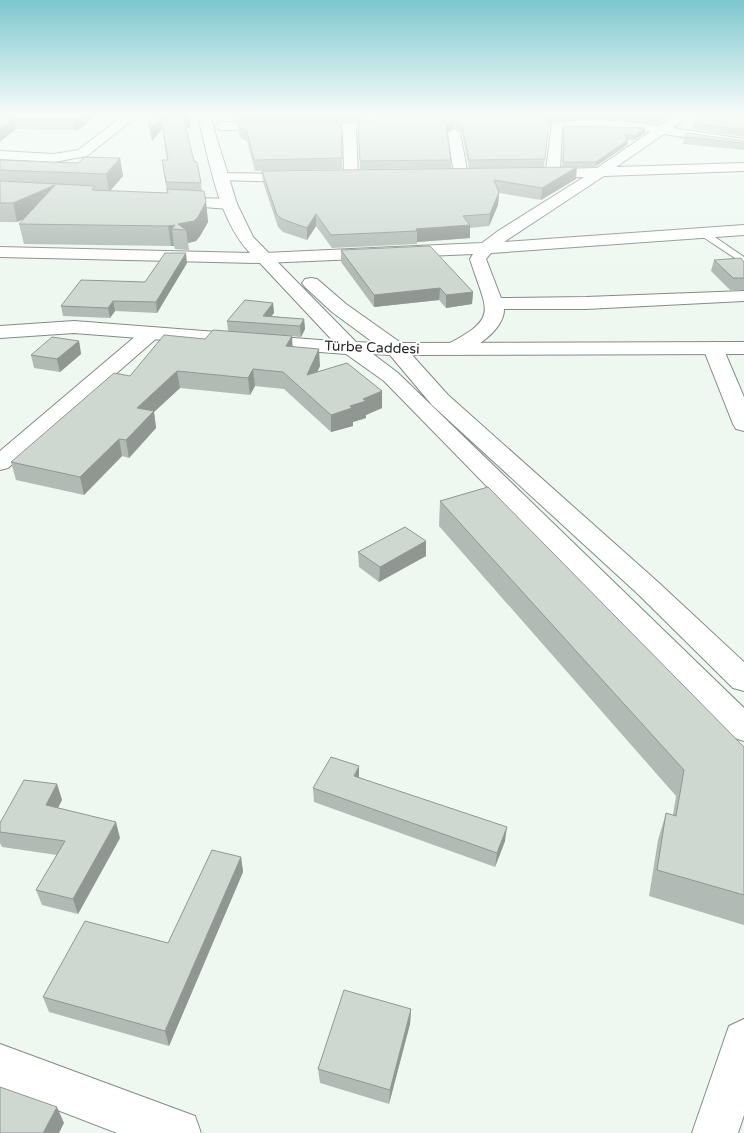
<svg xmlns="http://www.w3.org/2000/svg" width="744" height="1133" font-family="'Varela Round',sans-serif">
	<style>
		.lines { fill: none; stroke-linecap: round; stroke-linejoin: round }
		.lane-casing { stroke: #838b86; stroke-width: 2 }
		.street-casing { stroke: #838b86; stroke-width: 2 }
		.secondary-casing { stroke: #838b86; stroke-width: 2 }
		.lane { fill: #fff; fill-rule: evenodd }
		.street { fill: #fff; fill-rule: evenodd }
		.secondary { fill: #fff; fill-rule: evenodd }
		.wall { fill: #b1bab4 }
		.shaded-wall { fill: #909792 }
		.building { fill: #ced8d1; stroke: #909792 }
		.labels { text-anchor: middle; stroke-width: 4; stroke-linejoin: round; paint-order: stroke }
		.far-street-label { font-size: 14px; fill: #222623; stroke: #fff }
	</style>
	<rect width="100%" height="100%" fill="#eef8f1"/>
	<g class="lines">
		<defs>
			<path id="lane" d="M700,231H706L744,257V264L700,235Z"/>
			<path id="street" d="M127,113H141L87,156L54,162L0,159V151L54,154L78,150Z
				M373,113H387L372,126L356,129L358,176L351,180L344,176L343,129L220,130L214,126L220,122L352,123L364,120Z
				M678,113H692L673,128L744,139V147L664,134L616,167L744,163V171L604,176L504,242L744,225V235L491,253L486,259L501,298L586,297L744,291V301L586,309H504C505,331 466,358 446,353L443,349L446,345C501,317 486,311 470,259L473,254L264,263L258,262L256,258L258,254L264,253L482,243L498,231L584,177L540,178L533,174L535,171L546,170L552,124C580,117 630,121 659,126ZM567,128L644,131L650,132L597,168L560,169L562,129Z
				M454,129L460,133L468,175L461,179L454,175L448,133Z
				M221,173L299,174L304,175L306,178L304,181L299,182L216,180L214,177L216,174Z
				M169,197L229,199L234,201L237,204L234,207L229,209L164,204L162,201L164,198Z
				M151,327L158,329L161,333L158,337L8,468L0,470V451L144,329Z
				M713,342L720,344L723,348L744,397V431L736,429L733,424L703,348L706,344Z
				M744,1019V1115L738,1133H692L729,1026Z
				M0,1044L195,1116L201,1133H117L0,1088Z"/>
			<path id="secondary" d="M197,113H209L237,204L253,237L356,342L374,343L332,312L305,287L302,283L305,279L311,278L317,279L346,304L401,343L744,342V354L412,355L448,395L659,583L744,662V691L733,688L639,595L432,405L390,355L373,354L398,373L744,708V741L732,737L384,381L346,354L74,333L0,338V326L74,321L333,341L260,263L0,257V247L250,253C217,218 209,158 197,113Z"/>
		</defs>
		<use href="#lane" class="lane-casing"/>
		<use href="#street" class="street-casing"/>
		<use href="#secondary" class="secondary-casing"/>
		<use href="#lane" class="lane"/>
		<use href="#street" class="street"/>
		<use href="#secondary" class="secondary"/>
	</g>
	<path class="wall" d="M0,113H96L82,128L75,130L16,129Z
		M148,113L191,128H186L194,161L201,183L202,191L206,202L208,222L200,236L196,241L188,243L189,250L175,249L174,246H171L24,244L19,224L24,219L17,222H0V160L78,163L120,158L123,176L110,191L167,193L162,160H167L162,129L152,141Z
		M234,113H370L363,118L352,121H341L342,169L255,171L247,141L240,138L237,122L314,121H234Z
		M381,113H670L657,124L591,118L552,122L548,127L544,167L469,168L462,133L453,127L447,132L451,160V168L360,169L358,123L373,120Z
		M744,113V137L693,129L694,123Z
		M564,131L645,133L634,140H628L627,145L595,167H562Z
		M684,137L744,141V150L683,144Z
		M262,171L576,179L541,200L499,193L498,205L489,226L470,228V238L417,242V244L332,248L316,226L307,240L283,232L278,227L263,182Z
		M341,250L473,292L472,304L446,308L439,300L374,307L341,262Z
		M714,260L744,262V290H730L711,271Z
		M187,263L157,313L115,311L110,318L63,316L61,306L145,282Z
		M273,303L274,313L271,316L304,319L305,329L301,337L292,336V347L320,366L317,372L382,408L366,415V418L353,422V426L331,432L284,389L255,386L250,395L180,388L154,412L156,428L129,458L122,456L84,495L16,480L11,462L130,376L205,339L228,331L227,321Z
		M79,341L81,354L60,372L34,368L31,355Z
		M440,501L744,747V925L649,896L658,840L666,813L673,815L676,796L439,526Z
		M426,541V556L379,582L359,567L358,552Z
		M359,777L505,841L495,867L314,802L313,788Z
		M57,784L62,800L58,808L120,838L78,914L42,905L36,890L57,855L2,847L0,843V823Z
		M241,857L243,872L169,1046L49,1012L43,997L168,943Z
		M411,1009L410,1024L389,1104L320,1083L318,1069Z"/>
	<path class="shaded-wall" d="M84,113H96L82,128L75,130L74,119Z
		M354,113H370L363,118L352,121V114Z
		M570,113H591V118L552,122L548,127L549,120L552,115Z
		M662,113H670L657,124L658,117Z
		M190,116L191,128H185L183,117Z
		M14,118L16,129L0,142V129Z
		M161,118L162,129L152,141L150,129Z
		M453,120V127L446,133V126Z
		M645,128V133L634,140L635,136Z
		M628,140L627,145L595,167L596,162Z
		M120,158L123,176L109,192L106,174Z
		M577,167L576,179L541,200L542,188Z
		M55,185L59,204L17,222L13,203Z
		M499,192L498,205L489,226L490,214Z
		M206,202L208,222L200,236L196,241L188,243L186,230L178,224Z
		M316,214V226L307,240V228Z
		M175,225L172,229L174,246H171L168,226Z
		M470,225V238L417,242V231L416,229Z
		M186,253L187,263L157,313L156,302Z
		M440,288L439,300L374,307V295Z
		M473,292L472,304L446,308V295Z
		M113,301L115,311L110,318L108,308Z
		M273,303L274,313L265,324L263,316Z
		M304,319L305,329L301,337L300,326Z
		M292,336L293,352L286,346Z
		M79,341L81,354L60,372L57,359Z
		M319,349L320,366L308,391L307,375Z
		M253,369L255,386L250,395L248,378Z
		M177,371L180,388L154,412L156,428L129,458L126,440L137,408Z
		M382,391V408L366,415V418L353,422V426L331,432V415L363,399Z
		M119,439L122,456L84,495L80,477Z
		M426,541V556L379,582L380,567Z
		M359,766V780L354,776Z
		M57,784L62,800L51,821L46,805Z
		M116,822L120,838L78,914L73,899Z
		M507,827L505,841L495,867L497,853Z
		M241,857L243,872L169,1046L165,1031Z
		M411,1009L410,1024L389,1104L390,1090Z
		M57,1107L64,1123L59,1133H43Z"/>
	<path class="building" d="M0,113H84L80,117L74,119L14,118L0,129Z
		M148,113H189L190,116L183,117L194,161L197,162L201,183L166,182L162,160H168L161,118L150,129Z
		M234,113H354L352,114H234Z
		M381,113H570L552,115L549,120L545,159L469,160L462,125L453,120L446,126L451,160L360,161L358,123L373,120Z
		M617,113H662L658,117Z
		M700,113H744V130L694,123Z
		M341,121L342,158L254,160L247,131L239,128L237,122Z
		M564,126L645,128L635,136L624,134L628,140L596,162H563Z
		M687,133L744,141V143L684,137Z
		M85,157L120,158L106,174L0,170V160L78,163Z
		M577,167L542,188L494,180L499,192L490,214L463,216L470,225L416,229L417,231L331,235L316,214L307,228L282,219L277,215L262,171Z
		M0,181L95,186L92,190L168,193L167,189L204,191L206,202L198,217L194,221L178,224L186,230L172,229L175,225L168,226L19,224L55,185L13,203H0Z
		M430,246L473,292L446,295L440,288L374,295L341,250Z
		M165,253H186L156,302L113,301L108,308L61,306L81,280L145,282Z
		M741,258L744,262V278H733L714,260Z
		M245,300L273,303L263,316L304,319L300,326L227,321Z
		M213,330L292,336L286,346L319,349L307,375L347,363L382,391L363,399L366,401L350,406L352,408L331,415L283,372L253,369L248,378L177,371L137,408L154,411L126,440L119,439L80,477L11,462L114,373L130,376L164,335L205,339Z
		M52,337L79,341L57,359L31,355Z
		M488,487L744,747V895L657,870L666,813L676,816L684,770L440,501Z
		M405,527L426,541L380,567L358,552Z
		M331,757L359,766L354,776L507,827L497,853L313,788Z
		M24,780L57,784L46,805L116,822L73,899L36,890L65,841L0,832V823Z
		M212,850L241,857L165,1031L43,997L85,921L168,943Z
		M344,990L411,1009L390,1090L318,1069Z
		M0,1087L57,1107L43,1133H0Z"/>
	<linearGradient id="sky" x2="0" y2="1"><stop stop-color="#7dc7cf"/><stop offset="0.42" stop-color="#f7fcf9"/><stop offset="1" stop-color="#f7fcf9" stop-opacity="0"/></linearGradient>
	<rect width="744" height="272" fill="url(#sky)"/>
	<g class="labels">
		<g class="far-street-label">
			<text transform="translate(372 347) rotate(2)" y="5">Türbe Caddesi</text>
		</g>
	</g>
</svg>
